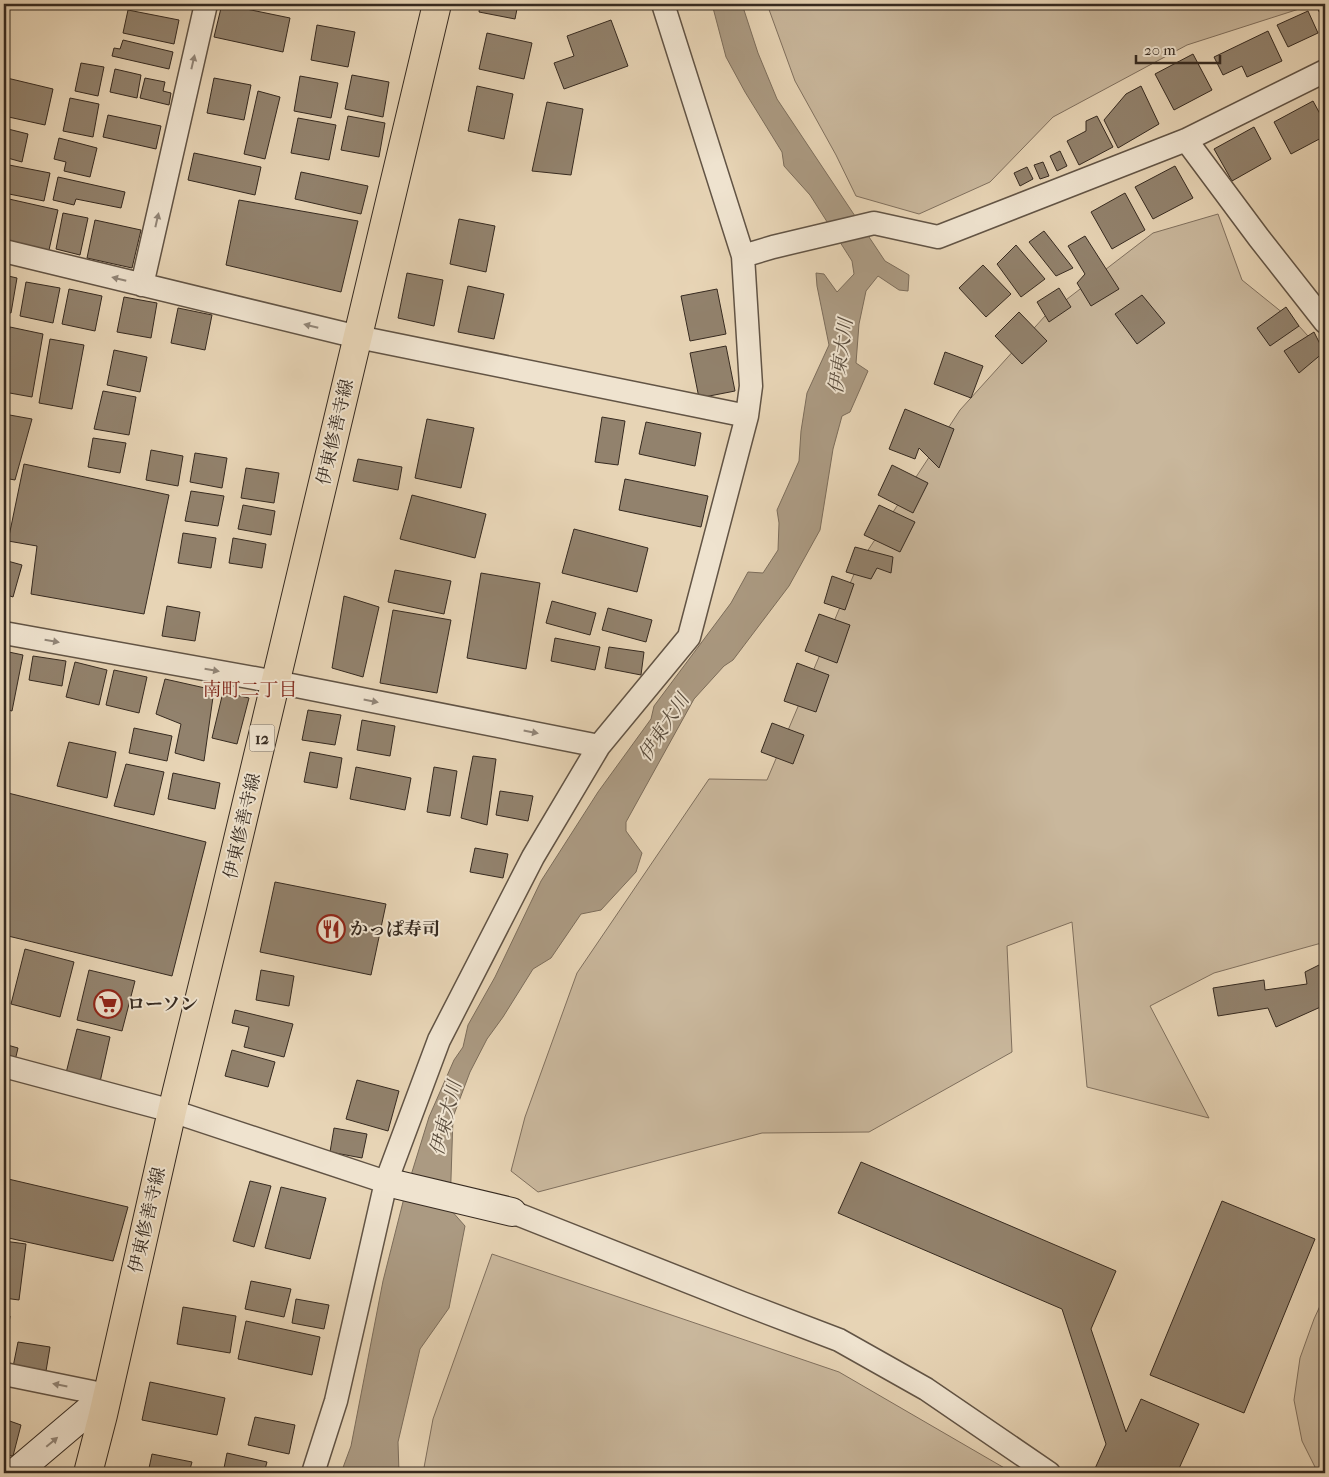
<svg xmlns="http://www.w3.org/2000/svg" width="1329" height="1477" font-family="'IM FELL French Canon','Noto Serif JP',serif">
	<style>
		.green { fill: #c9b79c; stroke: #80705e }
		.water { fill: #ab9a82; stroke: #7c6d5b }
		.building { fill: #92826d; stroke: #362a20 }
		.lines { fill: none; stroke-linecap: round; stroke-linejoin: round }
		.street-casing { stroke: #625445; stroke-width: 25 }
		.secondary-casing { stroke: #362a20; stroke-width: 30 }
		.primary-casing { stroke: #362a20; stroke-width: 30 }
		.street { stroke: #efe3cf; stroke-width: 22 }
		.secondary { stroke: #efe3cf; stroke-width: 28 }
		.primary { stroke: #e7d4b5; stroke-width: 28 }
		.oneway { fill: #928678 }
		.labels { text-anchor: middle; stroke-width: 4; stroke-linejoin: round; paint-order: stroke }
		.shield { fill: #efe3cf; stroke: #6e6254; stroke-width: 1 }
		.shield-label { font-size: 16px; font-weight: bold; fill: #362a20 }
		.street-label { font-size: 18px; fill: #362a20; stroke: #efe3cf }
		.poi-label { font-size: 18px; font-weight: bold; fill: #362a20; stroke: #efe3cf; text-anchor: start }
		.water-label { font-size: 19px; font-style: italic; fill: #594c3d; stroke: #efe3cf }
		.neighbourhood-label { font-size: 19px; fill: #7a1f14; stroke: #efe3cf }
	</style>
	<rect width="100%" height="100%" fill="#e7d4b5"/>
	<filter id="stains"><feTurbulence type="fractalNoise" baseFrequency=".004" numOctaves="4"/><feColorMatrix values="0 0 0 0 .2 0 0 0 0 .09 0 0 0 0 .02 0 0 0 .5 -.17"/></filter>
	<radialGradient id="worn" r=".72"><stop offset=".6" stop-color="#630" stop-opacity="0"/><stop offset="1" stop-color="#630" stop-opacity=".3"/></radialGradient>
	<path class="green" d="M767,4H1306L1299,9L1187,45L1053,117L990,182L919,214L856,196L836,155L795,81Z
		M1218,214L1242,280L1299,326L1325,355V942L1214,973L1150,1006L1209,1118L1087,1087L1072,922L1007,946L1012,1052L869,1132L762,1133L538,1192L511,1171L525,1117L577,973L709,779L767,780L857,567L960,410L1045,316L1153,233Z
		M492,1254L839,1372L1013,1473H423L433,1419Z
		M1325,1295V1473H1318L1302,1441L1294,1400L1300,1358L1314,1319Z"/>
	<path class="water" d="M712,4H742L758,53L777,99L885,261L909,275L908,291L899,290L878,276L866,291L859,324L856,363L868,371L850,412L842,416L833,449L820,530L789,586L733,660L724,666L694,699L626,822V831L642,853L636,872L601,910L581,914L551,958L533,969L503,1017L487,1039L470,1072L453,1117L450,1209L465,1226L449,1308L420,1349L398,1442L399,1473H341L351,1446L383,1281L404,1198L429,1117L454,1060L463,1047L468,1025L495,977L541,881L598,792L651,719L654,706L731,603L748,572L763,573L778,550L779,523L777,510L799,461L801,431L807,393L829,345L817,286L816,273L824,274L837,292L854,274L852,261L810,195L784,166L782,152L745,92L726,57Z"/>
	<path class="building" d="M157,4H185L184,9Z
		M222,4L290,18L283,52L214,37Z
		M480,4H518L515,19L479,12Z
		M1319,4H1325V24L1316,5Z
		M128,10L179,20L174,44L123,33Z
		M1308,11L1318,33L1288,47L1277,25Z
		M611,20L628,66L564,89L554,63L574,56L567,36Z
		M317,25L355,32L348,67L311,60Z
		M1268,31L1282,61L1247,77L1242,66L1223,75L1214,57Z
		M487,33L532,43L524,79L479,69Z
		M123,40L173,52L169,69L112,56L114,48L120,49Z
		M1193,54L1212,90L1174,110L1155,74Z
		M81,63L104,67L98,96L75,91Z
		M115,69L141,75L137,98L110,92Z
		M352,75L389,82L383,117L345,109Z
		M300,76L338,83L331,118L294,111Z
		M7,78L53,89L45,125L4,116V90Z
		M145,78L165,82L163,91L171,93L169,105L140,98Z
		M214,78L251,85L244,120L207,113Z
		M477,86L513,94L504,139L468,131Z
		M1141,86L1159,124L1118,148L1104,120L1126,94Z
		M258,91L280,97L265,159L244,154Z
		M70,98L99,104L93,137L63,131Z
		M1313,101L1325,123V136L1291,154L1274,122Z
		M547,102L583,109L571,175L532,171Z
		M108,115L161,126L156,149L103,137Z
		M348,116L385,123L379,157L341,150Z
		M1097,116L1113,147L1079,165L1067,141L1086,131V121Z
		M298,118L336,125L329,160L291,153Z
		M1254,127L1271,159L1232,181L1214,149Z
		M4,128L28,134L22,162L4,157Z
		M59,138L97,148L90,177L64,171L66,162L54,159Z
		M1060,151L1067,166L1057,171L1050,156Z
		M194,153L261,167L255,195L188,180Z
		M1043,162L1049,176L1040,179L1034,165Z
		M4,164L50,173L44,201L4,193Z
		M1175,166L1193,198L1153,219L1135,187Z
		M1027,167L1033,179L1020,186L1014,173Z
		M301,172L368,186L361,214L295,199Z
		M58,177L125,192L121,208L76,199L74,205L53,200Z
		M1125,193L1145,230L1112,249L1091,212Z
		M9,199L58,210L49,250L4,240V225Z
		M239,200L358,221L341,292L226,265Z
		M63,213L88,218L80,255L56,249Z
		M459,219L495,226L486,272L450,264Z
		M95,220L141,230L132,268L87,258Z
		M1044,231L1073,268L1056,276L1029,242Z
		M1085,236L1119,289L1091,306L1077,283L1085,274L1068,246Z
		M1016,245L1045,279L1021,297L997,264Z
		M983,265L1011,294L986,317L959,288Z
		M407,273L443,280L434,326L398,318Z
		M4,275L17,278L11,313L4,312Z
		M26,282L60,288L53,323L20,316Z
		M468,286L504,294L494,339L458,332Z
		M1059,288L1071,307L1049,322L1037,302Z
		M69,289L102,296L95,331L62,324Z
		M717,289L726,334L690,341L681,296Z
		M1142,295L1165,323L1137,344L1115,314Z
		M124,297L157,303L151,338L117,332Z
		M1286,307L1299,326L1270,346L1257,328Z
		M178,308L212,315L205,350L171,343Z
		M1019,312L1047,341L1022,364L995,336Z
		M10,327L43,334L32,397L4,392V364Z
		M1314,332L1324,352L1299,373L1284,351Z
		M50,339L84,345L72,409L39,403Z
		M726,346L735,391L699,398L690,353Z
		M114,350L147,357L140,392L107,385Z
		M945,352L983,366L971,398L934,384Z
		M103,391L136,397L129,435L94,429Z
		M905,409L954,429L939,468L919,448L915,459L889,449Z
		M4,414L32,419L15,480L4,478Z
		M602,417L625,421L618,465L595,462Z
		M427,419L474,428L461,488L415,478Z
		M646,422L701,433L695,466L639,454Z
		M93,438L126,443L120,473L88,467Z
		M151,450L183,456L178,486L146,480Z
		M195,453L227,458L222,488L190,482Z
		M358,459L402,467L398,490L353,481Z
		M24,464L169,495L144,614L31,594L37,546L8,541Z
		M892,465L928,483L913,513L878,495Z
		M246,468L279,473L274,503L241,498Z
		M625,479L708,496L701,527L619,510Z
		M191,491L224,496L218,526L185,521Z
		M412,495L486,514L475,558L400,539Z
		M243,505L275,511L271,535L238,529Z
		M879,505L915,522L900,552L864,535Z
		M574,529L648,548L637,592L562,573Z
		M183,533L216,538L211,568L178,563Z
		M233,538L266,544L262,568L229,563Z
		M855,547L893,557L891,573L877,568L871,579L846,572Z
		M4,560L22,565L13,597L4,594Z
		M395,570L451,581L444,614L388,602Z
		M481,573L540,583L526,669L467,658Z
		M832,576L854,584L845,610L824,603Z
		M344,596L379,607L363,677L332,668Z
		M552,601L596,613L590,635L546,623Z
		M167,606L200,612L195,641L162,636Z
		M608,608L652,620L646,642L602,630Z
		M393,610L451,620L437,693L380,683Z
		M819,614L850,625L837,663L805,651Z
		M555,638L600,647L595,670L551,661Z
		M609,647L644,652L641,675L605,668Z
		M4,651L23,655L12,711L4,709Z
		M33,656L66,661L62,686L29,680Z
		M75,662L107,670L99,705L66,697Z
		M797,663L829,675L816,712L784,701Z
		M114,670L147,677L139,713L106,705Z
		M165,679L214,690L204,761L175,753L181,724L156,714Z
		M223,692L249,698L237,744L212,738Z
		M308,710L341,715L335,745L302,740Z
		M362,720L395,726L390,756L357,750Z
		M772,723L804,735L793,764L761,752Z
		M134,728L172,736L167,761L129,753Z
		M69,742L116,752L107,798L57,786Z
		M310,752L342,758L337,788L304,782Z
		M473,756L496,759L487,825L461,818Z
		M126,764L164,772L154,815L114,806Z
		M356,767L411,778L405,810L350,799Z
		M434,767L457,771L450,816L427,812Z
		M173,773L220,783L215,809L168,799Z
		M500,791L533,796L528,821L496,815Z
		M4,792L206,842L172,976L4,935Z
		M475,848L508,854L503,878L470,872Z
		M275,882L386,904L371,975L260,952Z
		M25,949L74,962L60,1017L11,1004Z
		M1325,962V1005L1276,1027L1268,1008L1218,1016L1213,988L1264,980L1265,990L1307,984L1305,972Z
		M89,970L135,981L122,1031L77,1020Z
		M261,970L294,976L289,1006L256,1000Z
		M235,1010L293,1024L284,1057L244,1047L249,1027L232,1023Z
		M77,1029L110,1037L100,1082L66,1073Z
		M4,1044L18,1048L14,1065L4,1063Z
		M232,1050L275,1062L268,1087L225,1076Z
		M357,1080L399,1091L388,1131L346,1119Z
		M334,1128L367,1134L362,1158L330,1152Z
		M861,1162L1116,1271L1091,1329L1126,1432L1141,1399L1199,1424L1177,1473H1093L1106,1444L1062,1309L838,1213Z
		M4,1178L128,1207L113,1261L4,1237Z
		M250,1181L271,1186L254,1247L233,1241Z
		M281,1187L326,1198L310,1259L265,1248Z
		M1222,1201L1315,1239L1244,1413L1150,1375Z
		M4,1241L26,1244L19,1300L4,1298Z
		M251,1281L291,1289L284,1317L245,1309Z
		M296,1299L329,1305L324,1329L292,1323Z
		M183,1307L236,1316L230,1353L177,1344Z
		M4,1315L10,1316L6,1345H4Z
		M246,1321L320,1337L312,1375L238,1359Z
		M18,1342L50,1347L45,1377L12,1372Z
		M150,1382L225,1398L217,1435L142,1420Z
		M255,1417L295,1425L289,1454L248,1445Z
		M4,1419L21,1425L13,1456L4,1455Z
		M227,1453L267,1462L264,1473H223Z
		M152,1454L192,1462L189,1473H148Z"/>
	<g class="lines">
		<defs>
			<path id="street" d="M1186,140L1259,238L1325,322
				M4,251L358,337L747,416
				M743,256L773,247L874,223L938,237L1186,140L1325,71
				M142,285L206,4
				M4,633L276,682L599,746
				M4,1066L172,1111L386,1182
				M512,1212L742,1303L839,1340L926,1389L1049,1473
				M4,1374L107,1395
				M313,1473L336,1401L386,1182L439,1040L533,857L599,746L689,637L747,416L751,386L743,256L663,4"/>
			<path id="secondary" d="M386,1182L512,1212
				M15,1473L107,1395"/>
			<path id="primary" d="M88,1473L103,1415L172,1111L221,911L437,4"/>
		</defs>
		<use href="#street" class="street-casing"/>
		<use href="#secondary" class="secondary-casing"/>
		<use href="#primary" class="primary-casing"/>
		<use href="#street" class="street"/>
		<use href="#secondary" class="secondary"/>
		<use href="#primary" class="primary"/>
	</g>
	<defs><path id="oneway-solid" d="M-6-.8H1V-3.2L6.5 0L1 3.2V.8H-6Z" transform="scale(1.25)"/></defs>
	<g class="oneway">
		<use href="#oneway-solid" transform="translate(193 62) rotate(-77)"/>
		<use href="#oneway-solid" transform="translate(157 220) rotate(-77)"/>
		<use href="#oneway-solid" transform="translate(119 279) rotate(-166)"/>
		<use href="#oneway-solid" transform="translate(311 326) rotate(-166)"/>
		<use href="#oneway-solid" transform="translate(52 641) rotate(10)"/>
		<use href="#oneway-solid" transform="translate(212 670) rotate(10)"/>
		<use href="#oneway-solid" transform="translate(371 701) rotate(11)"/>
		<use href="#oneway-solid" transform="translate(531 732) rotate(11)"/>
		<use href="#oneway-solid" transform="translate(60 1385) rotate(-169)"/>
		<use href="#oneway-solid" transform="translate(52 1442) rotate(-40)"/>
	</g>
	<defs>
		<symbol id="restaurant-ring" viewBox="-11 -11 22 22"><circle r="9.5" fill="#efe3cf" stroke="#8f2418" stroke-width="1.5"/><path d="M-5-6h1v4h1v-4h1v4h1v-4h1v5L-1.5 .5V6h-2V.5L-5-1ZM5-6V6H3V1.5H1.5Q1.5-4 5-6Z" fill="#8f2418"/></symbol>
		<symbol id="supermarket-ring" viewBox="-11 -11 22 22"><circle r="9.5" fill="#efe3cf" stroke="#8f2418" stroke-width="1.5"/><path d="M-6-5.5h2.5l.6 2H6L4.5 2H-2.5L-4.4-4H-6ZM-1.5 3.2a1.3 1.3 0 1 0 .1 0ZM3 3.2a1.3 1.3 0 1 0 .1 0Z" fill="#8f2418"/></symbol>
	</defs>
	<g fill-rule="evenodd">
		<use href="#restaurant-ring" x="315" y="913" width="32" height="32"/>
		<use href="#supermarket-ring" x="92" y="988" width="32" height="32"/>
	</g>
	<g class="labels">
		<rect class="shield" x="249.5" y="724.5" width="25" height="27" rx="4"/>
		<g class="shield-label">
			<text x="262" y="744">12</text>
		</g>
		<g class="street-label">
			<text transform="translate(335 432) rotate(-77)" y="6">伊東修善寺線</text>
			<text transform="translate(242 826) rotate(-77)" y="6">伊東修善寺線</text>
			<text transform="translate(147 1220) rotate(-77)" y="6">伊東修善寺線</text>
		</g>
		<g class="poi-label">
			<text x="350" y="935">かっぱ寿司</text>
			<text x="127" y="1010">ローソン</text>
		</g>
		<g class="water-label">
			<text transform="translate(840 356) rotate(-82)" y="7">伊東大川</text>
			<text transform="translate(663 727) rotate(-57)" y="7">伊東大川</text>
			<text transform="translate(445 1118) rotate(-76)" y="7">伊東大川</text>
		</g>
		<g class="neighbourhood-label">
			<text x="250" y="696">南町二丁目</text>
		</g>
	</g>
	<rect width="1329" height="1477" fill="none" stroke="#e7d4b5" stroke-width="20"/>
	<rect x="5" y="5" width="1319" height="1467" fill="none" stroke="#362a20" stroke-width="2.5"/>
	<rect x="10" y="10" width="1309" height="1457" fill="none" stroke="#362a20"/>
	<path d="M1136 55v8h84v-8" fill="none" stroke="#362a20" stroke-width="2.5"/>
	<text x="1144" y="55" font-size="15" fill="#362a20" stroke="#efe3cf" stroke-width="4" paint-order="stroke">20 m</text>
	<rect width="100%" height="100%" filter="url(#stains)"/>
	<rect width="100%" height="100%" fill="url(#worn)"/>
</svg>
